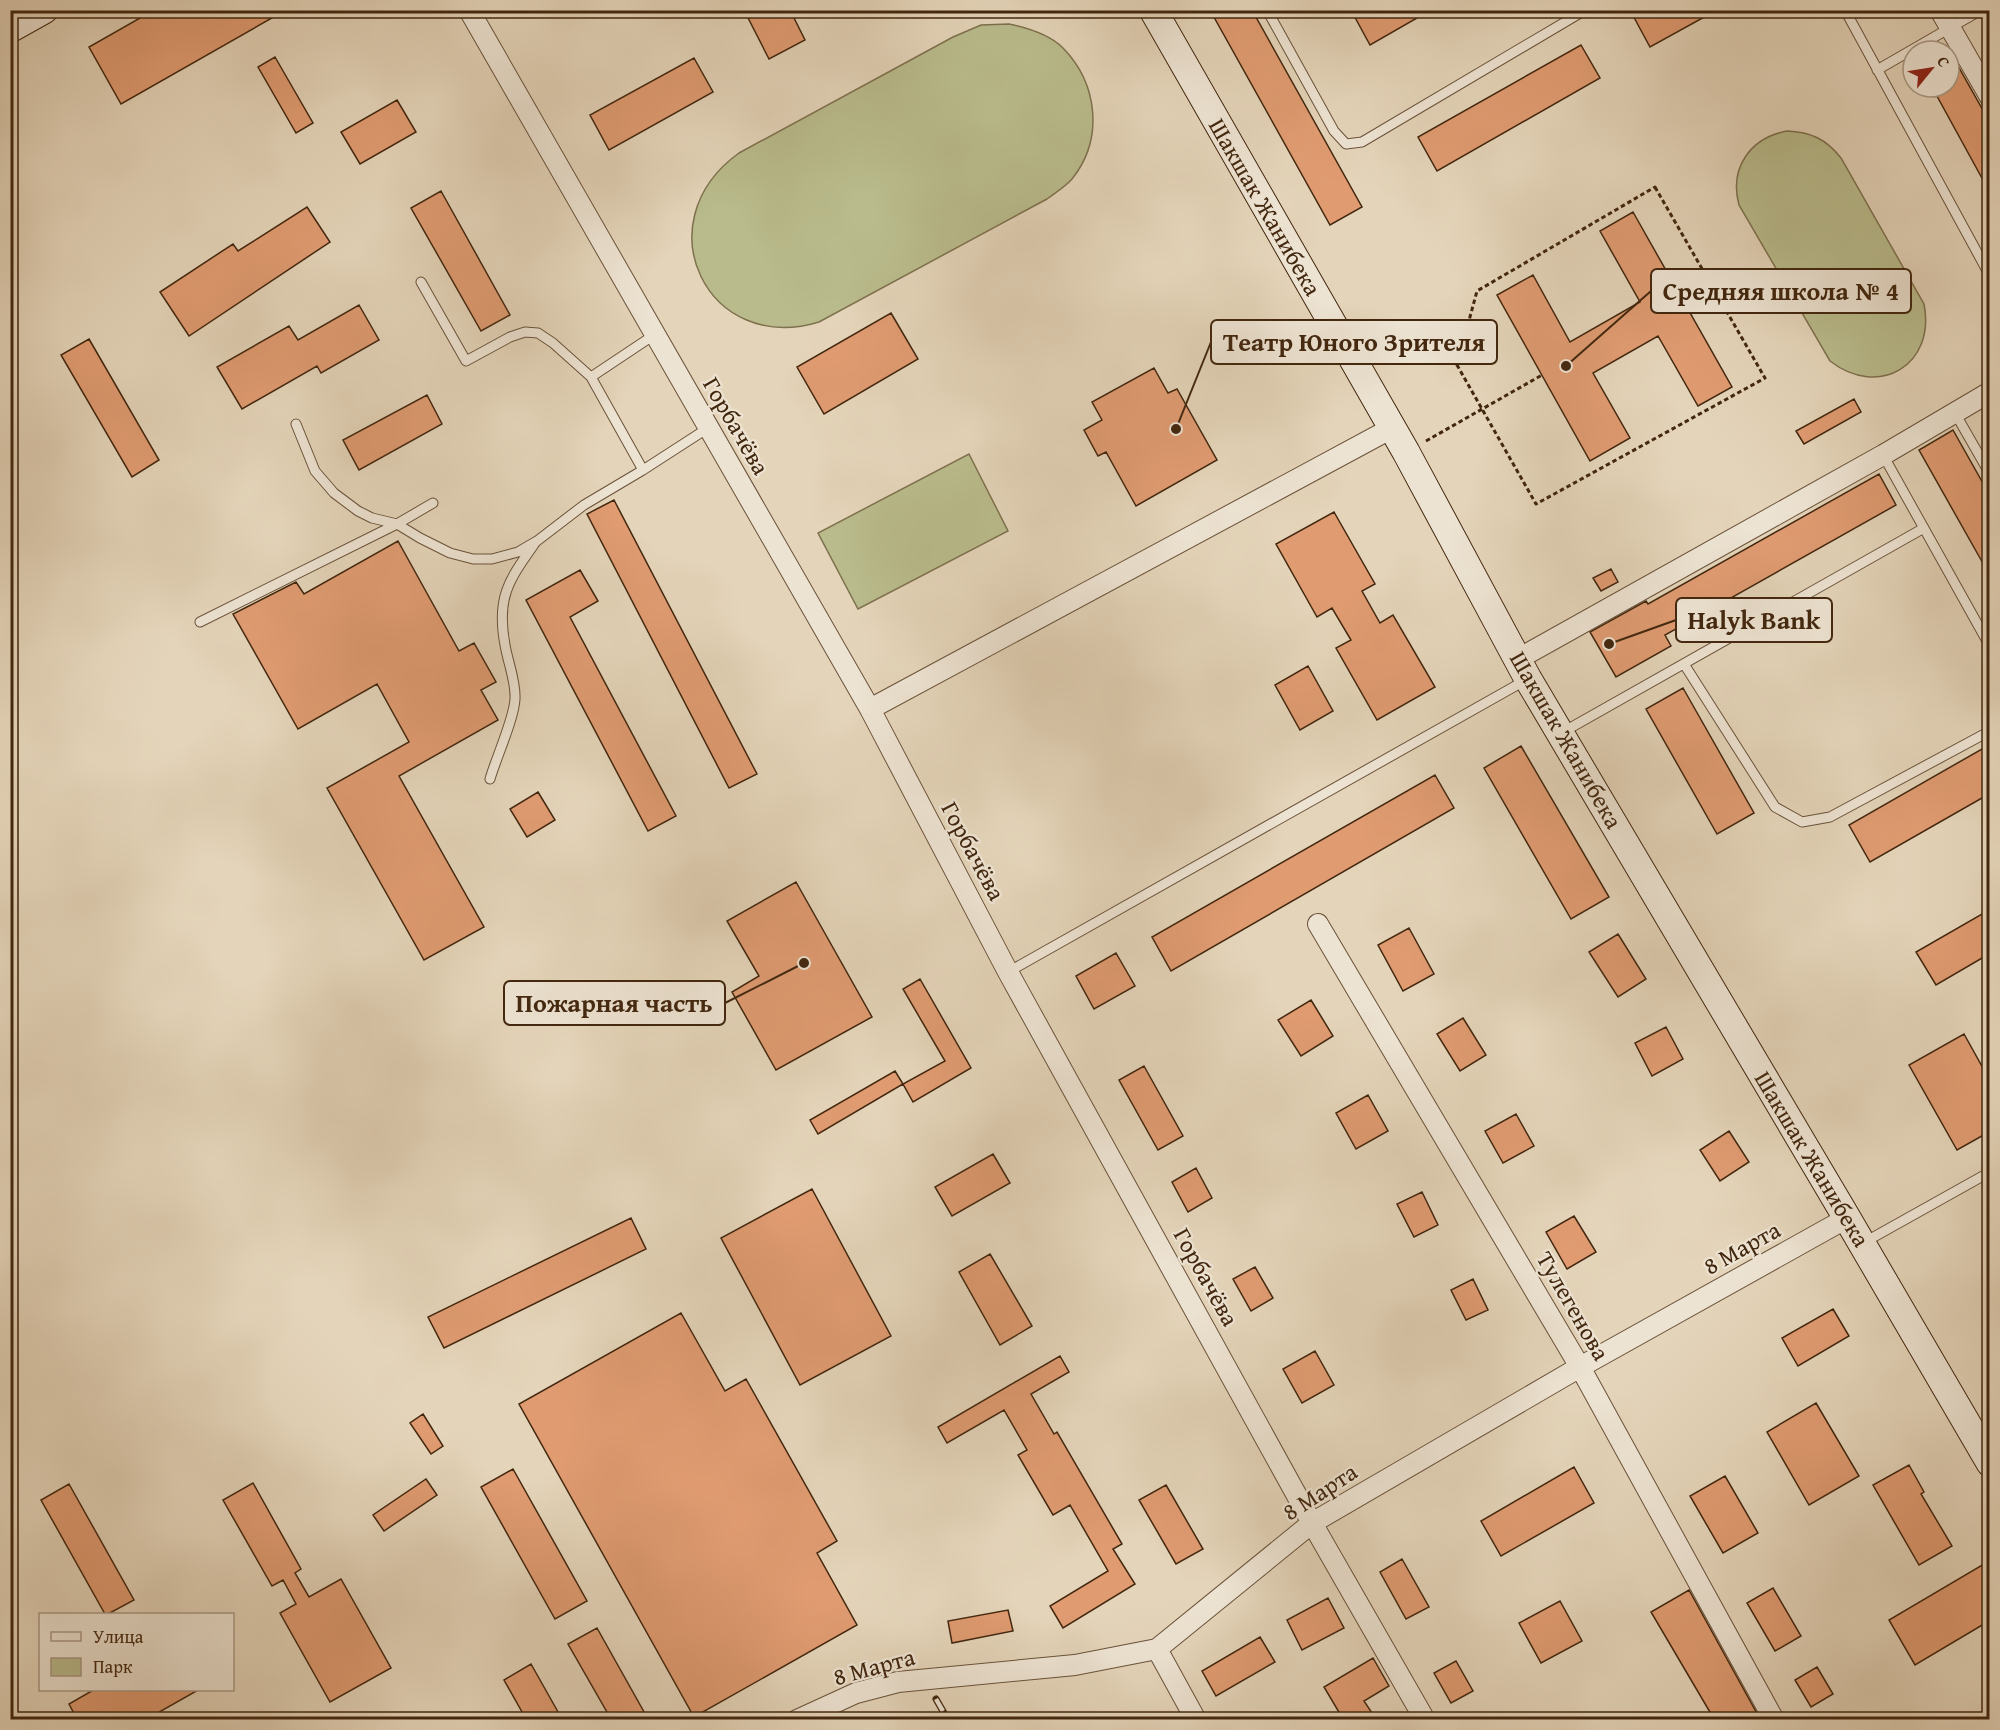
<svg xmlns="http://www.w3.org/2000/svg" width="2000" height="1730" font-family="'Gentium Book Plus',serif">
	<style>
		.green { fill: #b9bb8c; stroke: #7e714e; stroke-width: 1.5 }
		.building { fill: #e09b71; stroke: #42270f; stroke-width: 1.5 }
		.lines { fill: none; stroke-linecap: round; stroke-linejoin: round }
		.lane-casing { stroke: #6a523a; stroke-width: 11 }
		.street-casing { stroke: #6a523a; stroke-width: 22 }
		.secondary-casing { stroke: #42270f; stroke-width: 29 }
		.path { stroke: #42270f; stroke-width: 3; stroke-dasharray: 4.5 3; stroke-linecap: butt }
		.lane { stroke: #ede3d2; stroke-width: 9 }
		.street { stroke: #ede3d2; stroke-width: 20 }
		.secondary { stroke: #ede3d2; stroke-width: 27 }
		.rail-casing { stroke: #42270f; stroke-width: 7 }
		.rail { stroke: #ede3d2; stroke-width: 4.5; stroke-dasharray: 14; stroke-linecap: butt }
		.labels { text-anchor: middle; stroke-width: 4.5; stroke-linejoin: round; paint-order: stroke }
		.street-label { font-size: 24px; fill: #42270f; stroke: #ede3d2 }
		.leader { fill: none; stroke: #42270f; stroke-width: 2 }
		.callout-dot { fill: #42270f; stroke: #ede3d2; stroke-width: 2 }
		.callout { fill: #ede3d2; stroke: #42270f; stroke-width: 2 }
		.callout-label { font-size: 26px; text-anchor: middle; font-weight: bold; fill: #42270f }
	</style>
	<rect width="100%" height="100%" fill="#e4d4b9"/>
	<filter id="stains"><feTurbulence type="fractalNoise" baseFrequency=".00333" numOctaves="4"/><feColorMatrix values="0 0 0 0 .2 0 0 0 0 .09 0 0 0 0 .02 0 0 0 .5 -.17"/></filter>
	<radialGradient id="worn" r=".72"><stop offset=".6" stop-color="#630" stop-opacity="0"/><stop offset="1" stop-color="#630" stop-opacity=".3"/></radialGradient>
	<path class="green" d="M1009,24C1028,28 1049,34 1063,48C1098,84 1104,139 1072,179C1065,187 1055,193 1047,199L819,322C708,356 642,223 739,153L953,37L981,25Z
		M1787,131C1811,132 1826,139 1841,158L1924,304C1936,365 1879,399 1830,361L1739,205C1729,168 1750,138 1787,131Z
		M969,454L1008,531L858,609L818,533Z"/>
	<path class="building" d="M154,10H286L121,104L89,47Z
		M744,10H790L805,40L769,59Z
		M1210,10H1252L1362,207L1330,225Z
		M1351,10H1431L1370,45Z
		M1630,10H1717L1650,47Z
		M1581,45L1600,78L1437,171L1418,137Z
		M1949,50L1989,121V191L1932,87H1949Z
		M275,57L313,123L296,133L258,67Z
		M694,58L713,92L609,150L590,115Z
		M397,100L416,132L360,164L341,132Z
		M441,191L510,315L481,331L411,208Z
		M307,207L330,242L189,336L160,292L233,244L238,251Z
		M1633,212L1732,387L1698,406L1658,336L1593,373L1630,438L1590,461L1497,295L1533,275L1570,342L1640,302L1600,231Z
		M359,305L379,340L321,373L317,366L242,409L217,367L289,326L298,340Z
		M891,313L918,359L824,414L797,367Z
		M89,339L159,460L132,477L61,355Z
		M1154,368L1168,393L1177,389L1217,460L1136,506L1106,452L1098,456L1084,430L1102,420L1092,402Z
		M427,395L442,424L359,470L343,440Z
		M1854,399L1861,412L1804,444L1796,431Z
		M1953,430L1989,494V574L1919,450Z
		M1879,474L1896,505L1665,635L1671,646L1616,677L1590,632L1646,601L1648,604Z
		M614,500L757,774L729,788L587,514Z
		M1334,512L1375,584L1362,591L1380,623L1393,615L1435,687L1377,720L1336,648L1351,640L1332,608L1317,617L1276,544Z
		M398,541L459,651L474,643L496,682L481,690L498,720L399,776L484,927L424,960L327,788L409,742L377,684L298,729L233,614L296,582L304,594Z
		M1611,569L1618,582L1601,591L1593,578Z
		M580,570L598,601L570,617L676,816L648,831L526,600Z
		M1308,666L1333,711L1300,730L1275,685Z
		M1683,688L1754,813L1717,834L1646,709Z
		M1989,745V794L1870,862L1849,825Z
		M1521,746L1609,897L1571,919L1484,768Z
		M1435,775L1454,808L1171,971L1152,937Z
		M538,792L555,820L527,837L510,809Z
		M796,882L872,1017L776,1070L732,992L759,976L727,921Z
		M1989,910V954L1936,985L1916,952Z
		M1409,928L1434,974L1403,991L1378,945Z
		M1618,934L1646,979L1618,997L1589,952Z
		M1116,953L1135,986L1094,1009L1076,976Z
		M920,979L971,1068L913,1102L903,1084L945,1061L903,989Z
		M1311,1000L1333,1036L1301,1056L1278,1020Z
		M1463,1018L1486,1055L1460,1071L1437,1034Z
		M1666,1027L1683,1059L1652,1076L1635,1043Z
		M1964,1034L1989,1079V1132L1957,1150L1909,1065Z
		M1144,1066L1183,1136L1158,1150L1119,1080Z
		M895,1071L903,1084L818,1134L810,1120Z
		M1368,1095L1388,1131L1356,1149L1336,1113Z
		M1516,1114L1534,1146L1503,1163L1485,1131Z
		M1729,1131L1749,1162L1720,1181L1700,1150Z
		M993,1154L1010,1183L952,1216L935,1187Z
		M1196,1168L1212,1198L1188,1212L1172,1182Z
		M812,1189L891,1336L800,1385L721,1238Z
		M1422,1192L1438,1225L1414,1237L1397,1204Z
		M1574,1216L1596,1252L1567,1269L1546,1232Z
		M631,1218L646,1249L444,1348L428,1317Z
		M990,1254L1032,1326L1000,1345L959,1272Z
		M1255,1267L1273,1298L1251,1311L1233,1279Z
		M1473,1279L1488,1310L1466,1320L1451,1290Z
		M1833,1309L1849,1336L1798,1366L1782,1338Z
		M681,1313L725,1391L746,1379L837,1541L817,1553L857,1625L694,1717L519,1404Z
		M1315,1351L1334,1385L1302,1403L1283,1369Z
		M1060,1356L1069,1372L1031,1394L1054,1434L1057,1432L1122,1544L1113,1549L1135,1584L1063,1628L1050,1606L1108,1571L1070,1505L1053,1515L1018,1455L1027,1450L1004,1410L947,1443L938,1427Z
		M1816,1403L1859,1476L1809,1505L1767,1432Z
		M423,1414L443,1446L431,1454L410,1423Z
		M1909,1465L1924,1492L1921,1494L1952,1546L1919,1565L1873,1485Z
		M1574,1467L1594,1503L1501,1556L1481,1521Z
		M513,1469L587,1601L555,1619L481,1487Z
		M1725,1476L1758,1533L1723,1553L1690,1496Z
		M426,1479L437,1495L384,1531L373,1515Z
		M253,1483L301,1569L295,1573L309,1597L341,1579L391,1668L330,1702L280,1613L296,1604L283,1580L272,1586L223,1500Z
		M69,1484L134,1600L108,1614H105L41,1500Z
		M1166,1485L1203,1549L1176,1564L1139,1500Z
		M1402,1559L1429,1607L1406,1619L1380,1572Z
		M1989,1561V1621L1915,1665L1889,1620Z
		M1773,1588L1801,1636L1775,1651L1747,1603Z
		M1689,1590L1760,1719H1714L1651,1612Z
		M1328,1598L1344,1628L1302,1650L1287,1620Z
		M1560,1601L1582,1641L1541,1663L1519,1623Z
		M1008,1610L1013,1631L952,1643L948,1621Z
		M597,1628L648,1719H611L568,1644Z
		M1260,1637L1275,1662L1216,1696L1202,1671Z
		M1373,1658L1389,1686L1364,1701L1376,1719H1343L1324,1687Z
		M1456,1661L1473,1691L1451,1703L1434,1673Z
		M531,1664L562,1719H526L504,1680Z
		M1817,1667L1833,1694L1811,1707L1795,1680Z
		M95,1689H200L147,1719H77L69,1704Z"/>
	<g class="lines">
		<defs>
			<path id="lane" d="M1267,10L1334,131L1346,144L1362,142L1582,12
				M1581,10H1595
				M1845,10L1990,276
				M1877,70L1981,10
				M421,282L466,361L510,337L525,332L538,333L553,343L591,377L643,470
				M591,377L654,335
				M1955,413L1990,474
				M296,424L315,471L334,493L358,511L372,518L397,524L420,538L450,553L473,559H492L518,552L537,541L584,505L643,470L708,428
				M1883,455L1987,641L1990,642
				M200,622L397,524L433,503
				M1684,664L1775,807L1802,822L1830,817L1990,731
				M1563,732L1924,528
				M490,779C496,758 514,719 515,699C516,681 508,663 505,645C496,597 509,580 535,543
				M1008,972L1526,680
				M1863,1243L1990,1172"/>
			<path id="street" d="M469,10L870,709L1008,972L1312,1523L1425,1720
				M1940,10L1990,97
				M1518,659L1883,455L1990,392
				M870,709L1392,428
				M1318,924L1580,1367L1774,1720
				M1157,1649L1196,1720
				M797,1720L856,1693L898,1682L1075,1665L1157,1649L1312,1523L1580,1367L1847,1218"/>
			<path id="secondary" d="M1153,10L1406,452L1528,679L1847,1218L1990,1463
				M10,29L44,10"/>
		</defs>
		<use href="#lane" class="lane-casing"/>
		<use href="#street" class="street-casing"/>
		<use href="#secondary" class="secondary-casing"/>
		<path class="path" d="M1655,187L1765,378L1536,504L1457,365L1477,291Z
			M1426,441L1542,375"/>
		<use href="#lane" class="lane"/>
		<use href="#street" class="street"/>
		<use href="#secondary" class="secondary"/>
		<defs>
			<path id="rail" d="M936,1699L948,1720"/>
		</defs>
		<use href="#rail" class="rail-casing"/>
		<use href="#rail" class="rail"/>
	</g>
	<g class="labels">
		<g class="street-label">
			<text transform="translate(1265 207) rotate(60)" y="8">Шакшак Жанибека</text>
			<text transform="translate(736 426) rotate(60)" y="8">Горбачёва</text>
			<text transform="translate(1566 740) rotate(60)" y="8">Шакшак Жанибека</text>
			<text transform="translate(973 851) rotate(62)" y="8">Горбачёва</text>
			<text transform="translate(1812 1159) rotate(59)" y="8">Шакшак Жанибека</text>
			<text transform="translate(1742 1248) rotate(-29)" y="8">8 Марта</text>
			<text transform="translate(1206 1277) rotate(61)" y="8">Горбачёва</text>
			<text transform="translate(1573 1306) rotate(60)" y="8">Тулегенова</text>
			<text transform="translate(1320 1492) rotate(-33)" y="8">8 Марта</text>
			<text transform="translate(874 1667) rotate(-15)" y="8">8 Марта</text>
		</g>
	</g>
	<path class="leader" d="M1566 366L1651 291M1176 429L1211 342M1609 644L1676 620M804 963L725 1003"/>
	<g class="callout-dot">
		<circle cx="1566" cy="366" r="6"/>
		<circle cx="1176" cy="429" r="6"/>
		<circle cx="1609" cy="644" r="6"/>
		<circle cx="804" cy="963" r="6"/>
	</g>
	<g class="callout">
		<rect x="1651" y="269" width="260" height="44" rx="6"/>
		<rect x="1211" y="320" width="286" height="44" rx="6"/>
		<rect x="1676" y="598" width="156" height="44" rx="6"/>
		<rect x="504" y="981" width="221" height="44" rx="6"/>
	</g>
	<g class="callout-label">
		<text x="1781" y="300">Средняя школа № 4</text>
		<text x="1354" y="351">Театр Юного Зрителя</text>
		<text x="1754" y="629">Halyk Bank</text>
		<text x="614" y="1012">Пожарная часть</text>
	</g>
	<rect width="2000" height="1730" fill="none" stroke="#e4d4b9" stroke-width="36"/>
	<rect x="12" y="12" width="1976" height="1706" fill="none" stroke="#42270f" stroke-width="3"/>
	<rect x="18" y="18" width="1964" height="1694" fill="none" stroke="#42270f" stroke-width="1.5"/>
	<rect x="39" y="1613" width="195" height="78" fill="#ede3d2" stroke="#a99884" stroke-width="1.5"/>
	<rect x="51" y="1632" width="30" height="9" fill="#ede3d2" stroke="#a99884" stroke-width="1.5"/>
	<text x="93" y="1643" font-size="18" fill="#42270f">Улица</text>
	<rect x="51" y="1658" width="30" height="18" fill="#b9bb8c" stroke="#a99884" stroke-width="1.5"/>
	<text x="93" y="1673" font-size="18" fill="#42270f">Парк</text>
	<g transform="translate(1931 69) rotate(60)"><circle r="28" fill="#ede3d2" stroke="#a99884" stroke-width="1.5"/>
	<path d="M0-4.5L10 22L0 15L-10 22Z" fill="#8f2418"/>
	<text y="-9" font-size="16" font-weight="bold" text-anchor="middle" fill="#42270f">С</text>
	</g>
	<rect width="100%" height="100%" filter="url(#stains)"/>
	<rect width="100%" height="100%" fill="url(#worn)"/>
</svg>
